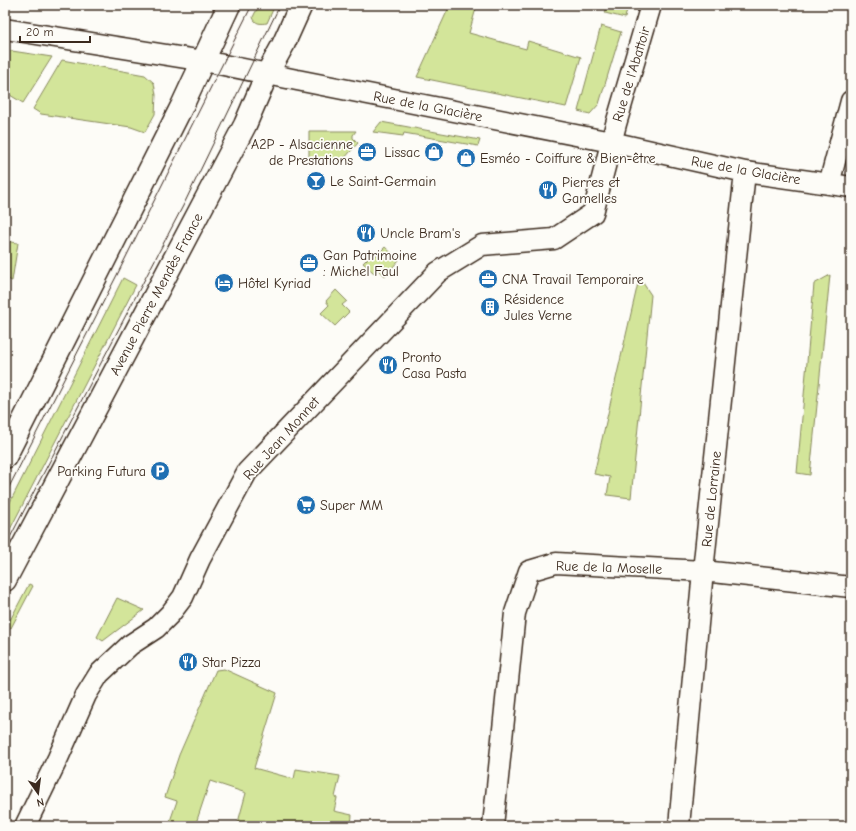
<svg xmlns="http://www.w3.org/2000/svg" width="856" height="831" font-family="'Comic Neue',sans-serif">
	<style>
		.green { fill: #d3e59a; stroke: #87885c }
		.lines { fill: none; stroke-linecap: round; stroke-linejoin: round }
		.minor-casing { stroke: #3b2a1e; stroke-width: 23 }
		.primary-casing { stroke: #3b2a1e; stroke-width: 25 }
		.minor { stroke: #fdfcf7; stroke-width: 20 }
		.primary { stroke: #fdfcf7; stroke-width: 22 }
		.tram { stroke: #3b2a1e; stroke-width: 1 }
		.labels { text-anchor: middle; stroke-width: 3.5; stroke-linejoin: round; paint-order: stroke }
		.street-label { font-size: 14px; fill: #3b2a1e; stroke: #fdfcf7 }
		.poi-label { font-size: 14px; fill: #3b2a1e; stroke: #fdfcf7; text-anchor: start }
	</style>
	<rect width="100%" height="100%" fill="#fdfcf7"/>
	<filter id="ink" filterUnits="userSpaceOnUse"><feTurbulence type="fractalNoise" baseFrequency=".025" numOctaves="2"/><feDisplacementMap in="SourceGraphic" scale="8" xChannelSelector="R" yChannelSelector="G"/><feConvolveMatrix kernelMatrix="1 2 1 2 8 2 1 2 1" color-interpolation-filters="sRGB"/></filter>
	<g filter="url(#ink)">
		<path class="green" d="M259,5H275L267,23C260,24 255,24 253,17Z
			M450,5H477L469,33L526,49L528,41L581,57L566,107L417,77Z
			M607,5H628L625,18L605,13Z
			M601,26L621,32L599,104L590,114L578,111Z
			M5,50L52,57L23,103L5,92Z
			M62,60L145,75L154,83L156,95L155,114L145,132L131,127L41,114L33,109Z
			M381,122L480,140L478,146L404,133L403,136L373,132Z
			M309,131H356L353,135V138L358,143L343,160L309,159Z
			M5,241L18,243L12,281L5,278Z
			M385,247L399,260L385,276L378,269L374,273L363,263L374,252L377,255Z
			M830,275L810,475L797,473L814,284Z
			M123,278L136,285L5,539V512Z
			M638,283H643L651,295L631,498L607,495L610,477L594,474Z
			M336,290L347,301L342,305L349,312L335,326L321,313L329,305L326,301Z
			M29,584L33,586L11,628L7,626Z
			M117,598L144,610L103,641L97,637Z
			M224,669L277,693L254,768L294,779L296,769L340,776L335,797L337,798L334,811L352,815L351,826H237L246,793L210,781L195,826H184V825L170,821L177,801L165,797L179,755L216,670Z"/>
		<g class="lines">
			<defs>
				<path id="minor" d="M5,29L204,61L297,80L611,142L745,172L851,187
					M829,184L851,101
					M25,826L58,758L86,695L99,674L130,645L156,628L170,614L183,597L200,559L247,472L438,272L482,245L554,239L593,213L616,124L651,5
					M493,826L515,613L529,571L556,563L703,571L851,587
					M679,826L703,571L745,172"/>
				<path id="primary" d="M5,457L182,106L229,5
					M5,580L245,125L267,74L283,45L301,5"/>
			</defs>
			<use href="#minor" class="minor-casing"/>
			<use href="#primary" class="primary-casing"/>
			<use href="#minor" class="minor"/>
			<use href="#primary" class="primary"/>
			<path class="tram" d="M5,495L118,273L252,5
				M5,547L184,204L280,5"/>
		</g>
	</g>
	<defs>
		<symbol id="office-disc" viewBox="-11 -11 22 22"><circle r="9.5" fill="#1f6fb2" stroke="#fdfcf7"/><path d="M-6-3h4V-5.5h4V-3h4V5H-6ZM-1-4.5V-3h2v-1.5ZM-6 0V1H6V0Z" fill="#fff"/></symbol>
		<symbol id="shop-disc" viewBox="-11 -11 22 22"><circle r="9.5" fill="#1f6fb2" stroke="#fdfcf7"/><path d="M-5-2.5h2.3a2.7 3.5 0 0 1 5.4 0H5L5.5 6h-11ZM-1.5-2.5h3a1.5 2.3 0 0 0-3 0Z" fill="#fff"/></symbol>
		<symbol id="bar-disc" viewBox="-11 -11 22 22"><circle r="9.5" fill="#1f6fb2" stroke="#fdfcf7"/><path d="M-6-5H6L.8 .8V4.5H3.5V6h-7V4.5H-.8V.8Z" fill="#fff"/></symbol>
		<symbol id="restaurant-disc" viewBox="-11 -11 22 22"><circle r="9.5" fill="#1f6fb2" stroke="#fdfcf7"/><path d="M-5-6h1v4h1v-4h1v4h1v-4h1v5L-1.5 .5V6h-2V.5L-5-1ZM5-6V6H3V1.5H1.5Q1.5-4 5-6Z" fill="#fff"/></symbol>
		<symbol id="hotel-disc" viewBox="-11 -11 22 22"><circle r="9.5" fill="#1f6fb2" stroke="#fdfcf7"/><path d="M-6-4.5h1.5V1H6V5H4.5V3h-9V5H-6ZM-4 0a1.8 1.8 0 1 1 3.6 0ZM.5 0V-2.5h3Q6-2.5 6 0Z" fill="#fff"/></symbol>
		<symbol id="building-disc" viewBox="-11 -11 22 22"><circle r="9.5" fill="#1f6fb2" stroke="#fdfcf7"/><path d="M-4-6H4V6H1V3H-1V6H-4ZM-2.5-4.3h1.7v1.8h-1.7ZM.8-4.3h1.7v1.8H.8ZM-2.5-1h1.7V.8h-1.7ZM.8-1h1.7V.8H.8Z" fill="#fff"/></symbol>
		<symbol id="parking-disc" viewBox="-11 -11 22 22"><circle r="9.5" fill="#1f6fb2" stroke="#fdfcf7"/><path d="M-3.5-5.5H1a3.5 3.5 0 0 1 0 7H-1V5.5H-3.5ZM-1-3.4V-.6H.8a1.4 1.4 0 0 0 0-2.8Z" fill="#fff"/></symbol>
		<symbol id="supermarket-disc" viewBox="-11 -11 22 22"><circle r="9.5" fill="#1f6fb2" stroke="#fdfcf7"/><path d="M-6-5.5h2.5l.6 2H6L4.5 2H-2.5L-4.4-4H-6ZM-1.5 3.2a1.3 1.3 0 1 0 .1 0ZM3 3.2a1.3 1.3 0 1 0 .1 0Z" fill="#fff"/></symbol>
	</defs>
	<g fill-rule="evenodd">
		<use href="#office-disc" x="356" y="141" width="22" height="22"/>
		<use href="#shop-disc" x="423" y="141" width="22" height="22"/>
		<use href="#shop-disc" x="455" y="147" width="22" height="22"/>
		<use href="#bar-disc" x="305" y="170" width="22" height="22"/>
		<use href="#restaurant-disc" x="537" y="179" width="22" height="22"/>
		<use href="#restaurant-disc" x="355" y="222" width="22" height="22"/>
		<use href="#office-disc" x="298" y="252" width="22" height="22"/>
		<use href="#office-disc" x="477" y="268" width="22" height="22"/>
		<use href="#hotel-disc" x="213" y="272" width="22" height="22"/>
		<use href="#building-disc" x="479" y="296" width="22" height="22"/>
		<use href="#restaurant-disc" x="377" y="354" width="22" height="22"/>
		<use href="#parking-disc" x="149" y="460" width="22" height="22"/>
		<use href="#supermarket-disc" x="295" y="494" width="22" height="22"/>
		<use href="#restaurant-disc" x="177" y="651" width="22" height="22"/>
	</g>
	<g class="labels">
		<g class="street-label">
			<text transform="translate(631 74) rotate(-73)" y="5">Rue de l'Abattoir</text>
			<text transform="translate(428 106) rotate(11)" y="5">Rue de la Glacière</text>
			<text transform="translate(746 170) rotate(10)" y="5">Rue de la Glacière</text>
			<text transform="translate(156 294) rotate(-62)" y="5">Avenue Pierre Mendès France</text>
			<text transform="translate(281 438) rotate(-48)" y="5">Rue Jean Monnet</text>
			<text transform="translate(711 499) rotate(-84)" y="5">Rue de Lorraine</text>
			<text transform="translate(609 567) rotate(2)" y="5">Rue de la Moselle</text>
		</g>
		<g class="poi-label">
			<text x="353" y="149" text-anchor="end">A2P - Alsacienne<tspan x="353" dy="16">de Prestations</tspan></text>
			<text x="420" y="157" text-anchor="end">Lissac</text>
			<text x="480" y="163">Esméo - Coiffure &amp; Bien-être</text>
			<text x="330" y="186">Le Saint-Germain</text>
			<text x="562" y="187">Pierres et<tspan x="562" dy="16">Gamelles</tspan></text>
			<text x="380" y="238">Uncle Bram's</text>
			<text x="323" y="260">Gan Patrimoine<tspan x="323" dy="16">: Michel Faul</tspan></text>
			<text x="502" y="284">CNA Travail Temporaire</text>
			<text x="238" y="288">Hôtel Kyriad</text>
			<text x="504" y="304">Résidence<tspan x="504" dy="16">Jules Verne</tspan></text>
			<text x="402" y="362">Pronto<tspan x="402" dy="16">Casa Pasta</tspan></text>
			<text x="146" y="476" text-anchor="end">Parking Futura</text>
			<text x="320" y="510">Super MM</text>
			<text x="202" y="667">Star Pizza</text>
		</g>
	</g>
	<rect width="856" height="831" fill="none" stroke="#fdfcf7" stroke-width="20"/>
	<rect x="10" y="10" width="836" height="811" fill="none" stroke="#3b2a1e" stroke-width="1.5" filter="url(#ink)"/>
	<g transform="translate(38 793) rotate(166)" stroke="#fdfcf7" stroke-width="3" paint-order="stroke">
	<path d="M0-3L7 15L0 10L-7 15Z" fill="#3b2a1e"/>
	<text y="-6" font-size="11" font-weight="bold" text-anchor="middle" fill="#3b2a1e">N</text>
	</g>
	<path d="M20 36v6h70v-6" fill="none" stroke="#3b2a1e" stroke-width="2"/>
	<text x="26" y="36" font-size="12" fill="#3b2a1e" stroke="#fdfcf7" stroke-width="3" paint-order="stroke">20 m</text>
</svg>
